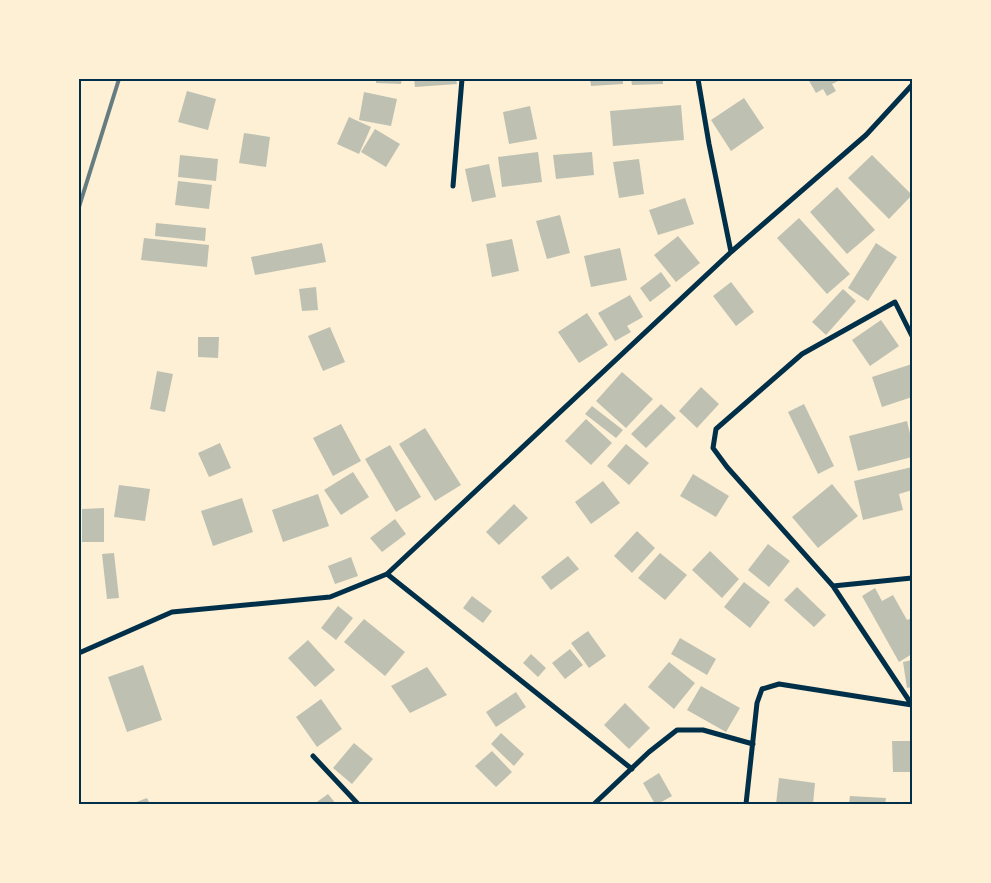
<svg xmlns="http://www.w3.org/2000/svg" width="991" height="883" font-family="'Fira Sans Condensed',sans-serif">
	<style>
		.building { fill: #bec0b2 }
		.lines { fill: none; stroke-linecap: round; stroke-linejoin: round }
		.minor { stroke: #003049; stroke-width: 5 }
		.rail { stroke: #657d81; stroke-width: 4 }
		.neatline { fill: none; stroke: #003049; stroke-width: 2 }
	</style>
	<rect width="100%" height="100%" fill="#fdf0d5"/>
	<path class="building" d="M376,79H402L401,84L376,83Z
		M414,79H456L457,84L415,87Z
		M590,79H623V84L591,86Z
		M631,79H663V84L632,85Z
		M808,79H842L832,84L836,91L827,96L823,89L816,93Z
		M187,91L216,99L208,130L178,122Z
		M364,92L397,99L391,126L359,120Z
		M744,98L764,128L731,151L711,120Z
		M681,105L684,140L613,146L610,111Z
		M530,106L537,139L509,144L503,112Z
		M349,117L371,127L359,154L337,144Z
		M375,129L400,144L386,167L361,152Z
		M244,133L270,137L266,167L239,163Z
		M538,152L542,182L502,187L498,157Z
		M592,152L594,175L556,179L553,155Z
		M180,155L218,159L216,181L178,177Z
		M872,155L912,195L889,219L848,178Z
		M639,159L644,194L619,198L613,162Z
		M489,164L496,197L472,202L465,169Z
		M178,181L212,185L209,209L175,205Z
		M837,187L875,230L847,254L810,212Z
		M685,198L694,224L658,235L649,210Z
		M560,215L570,253L547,259L536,221Z
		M799,218L850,274L827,294L777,238Z
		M156,223L206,228L205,241L155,236Z
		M678,236L700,263L676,282L654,255Z
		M144,238L209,245L207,267L141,260Z
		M512,239L519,271L492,277L486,244Z
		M322,243L326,262L255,275L251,257Z
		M876,243L897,257L868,301L848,288Z
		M620,248L627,280L591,287L584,256Z
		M661,272L671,286L650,302L640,288Z
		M731,282L754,312L736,326L713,296Z
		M316,287L318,310L302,311L299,289Z
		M843,289L856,301L826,335L812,322Z
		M630,295L643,317L627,326L631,332L615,341L598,313Z
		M587,313L608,345L579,363L558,332Z
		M881,320L899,346L870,366L852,340Z
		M330,327L345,362L323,371L308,336Z
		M198,337H219L218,358L198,357Z
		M912,364V397L882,407L872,377Z
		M157,371L173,374L165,412L150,409Z
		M622,372L653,399L626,428L596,401Z
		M701,387L719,404L697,428L679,411Z
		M661,404L676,418L646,448L631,434Z
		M804,404L834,466L818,474L788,412Z
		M592,406L623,430L616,438L585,414Z
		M586,419L612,443L591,465L565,441Z
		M907,421L912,442V457L858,471L849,436Z
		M341,424L361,461L333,476L313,438Z
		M425,428L461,485L435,501L399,444Z
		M220,443L231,468L209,477L198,453Z
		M626,444L649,463L629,485L607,466Z
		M390,445L421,497L396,512L365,459Z
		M912,467V490L899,494L903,510L863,520L854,481Z
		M353,472L369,497L341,515L324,490Z
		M693,474L729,496L716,517L680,496Z
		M603,481L620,503L591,524L575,502Z
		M832,484L858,516L818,548L792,517Z
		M119,485L150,489L145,521L114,517Z
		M318,494L329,526L283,542L272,510Z
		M242,498L253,532L213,546L201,511Z
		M514,504L528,518L499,545L486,532Z
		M104,508V542H82V509Z
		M395,519L406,534L382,552L370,538Z
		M637,531L655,548L632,573L614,556Z
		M768,544L790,561L769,587L748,570Z
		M710,551L739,579L722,598L692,570Z
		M114,553L119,598L107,599L102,554Z
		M660,553L687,575L665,600L638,578Z
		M568,556L579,569L551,590L541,577Z
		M351,557L358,576L335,584L328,566Z
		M744,582L770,602L750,628L724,607Z
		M797,587L826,615L814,627L784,600Z
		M875,588L882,601L893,595L907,620L912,618V654L899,662L862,596Z
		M472,596L492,611L483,623L463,608Z
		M338,606L353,618L336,640L321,628Z
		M364,619L405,652L385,676L344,642Z
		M588,631L606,656L589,668L571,643Z
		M680,638L716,659L707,675L671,654Z
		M308,640L335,670L315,687L288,658Z
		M570,649L583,665L565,679L552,663Z
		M531,654L546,668L538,677L523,663Z
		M912,660V687L907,688L903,662Z
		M669,662L695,683L674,709L648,687Z
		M143,665L162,720L127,732L108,677Z
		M427,667L447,695L410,713L391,686Z
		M701,686L740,708L726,732L687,710Z
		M516,692L526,707L496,727L486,712Z
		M321,699L342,729L317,747L296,717Z
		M625,703L650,728L629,749L604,725Z
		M501,733L524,754L514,766L491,744Z
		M892,741H910L911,772H893Z
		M354,743L373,759L352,784L333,768Z
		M492,751L512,772L496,787L475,766Z
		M659,773L672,796L658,804H655L643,783Z
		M779,778L815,783L813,804H776Z
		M328,794L336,804H314Z
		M850,796L886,798L885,804H849Z
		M147,798L150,804H131Z"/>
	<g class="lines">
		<path class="minor" d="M698,79L709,144L731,252
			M453,186L462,79
			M912,336L895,302L802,354L716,429L713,448L727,467L833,586L912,705
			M387,574L632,769
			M833,586L912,578
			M79,653L172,612L330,597L387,574L731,252L866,135L912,85
			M313,756L358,804
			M594,804L649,752L677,730H703L753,744
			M746,804L757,703L762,689L779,684L912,705"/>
		<path class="rail" d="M79,207L119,79"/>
	</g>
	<rect width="991" height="883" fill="none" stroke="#fdf0d5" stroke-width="160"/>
	<rect x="80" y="80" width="831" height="723" class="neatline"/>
</svg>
